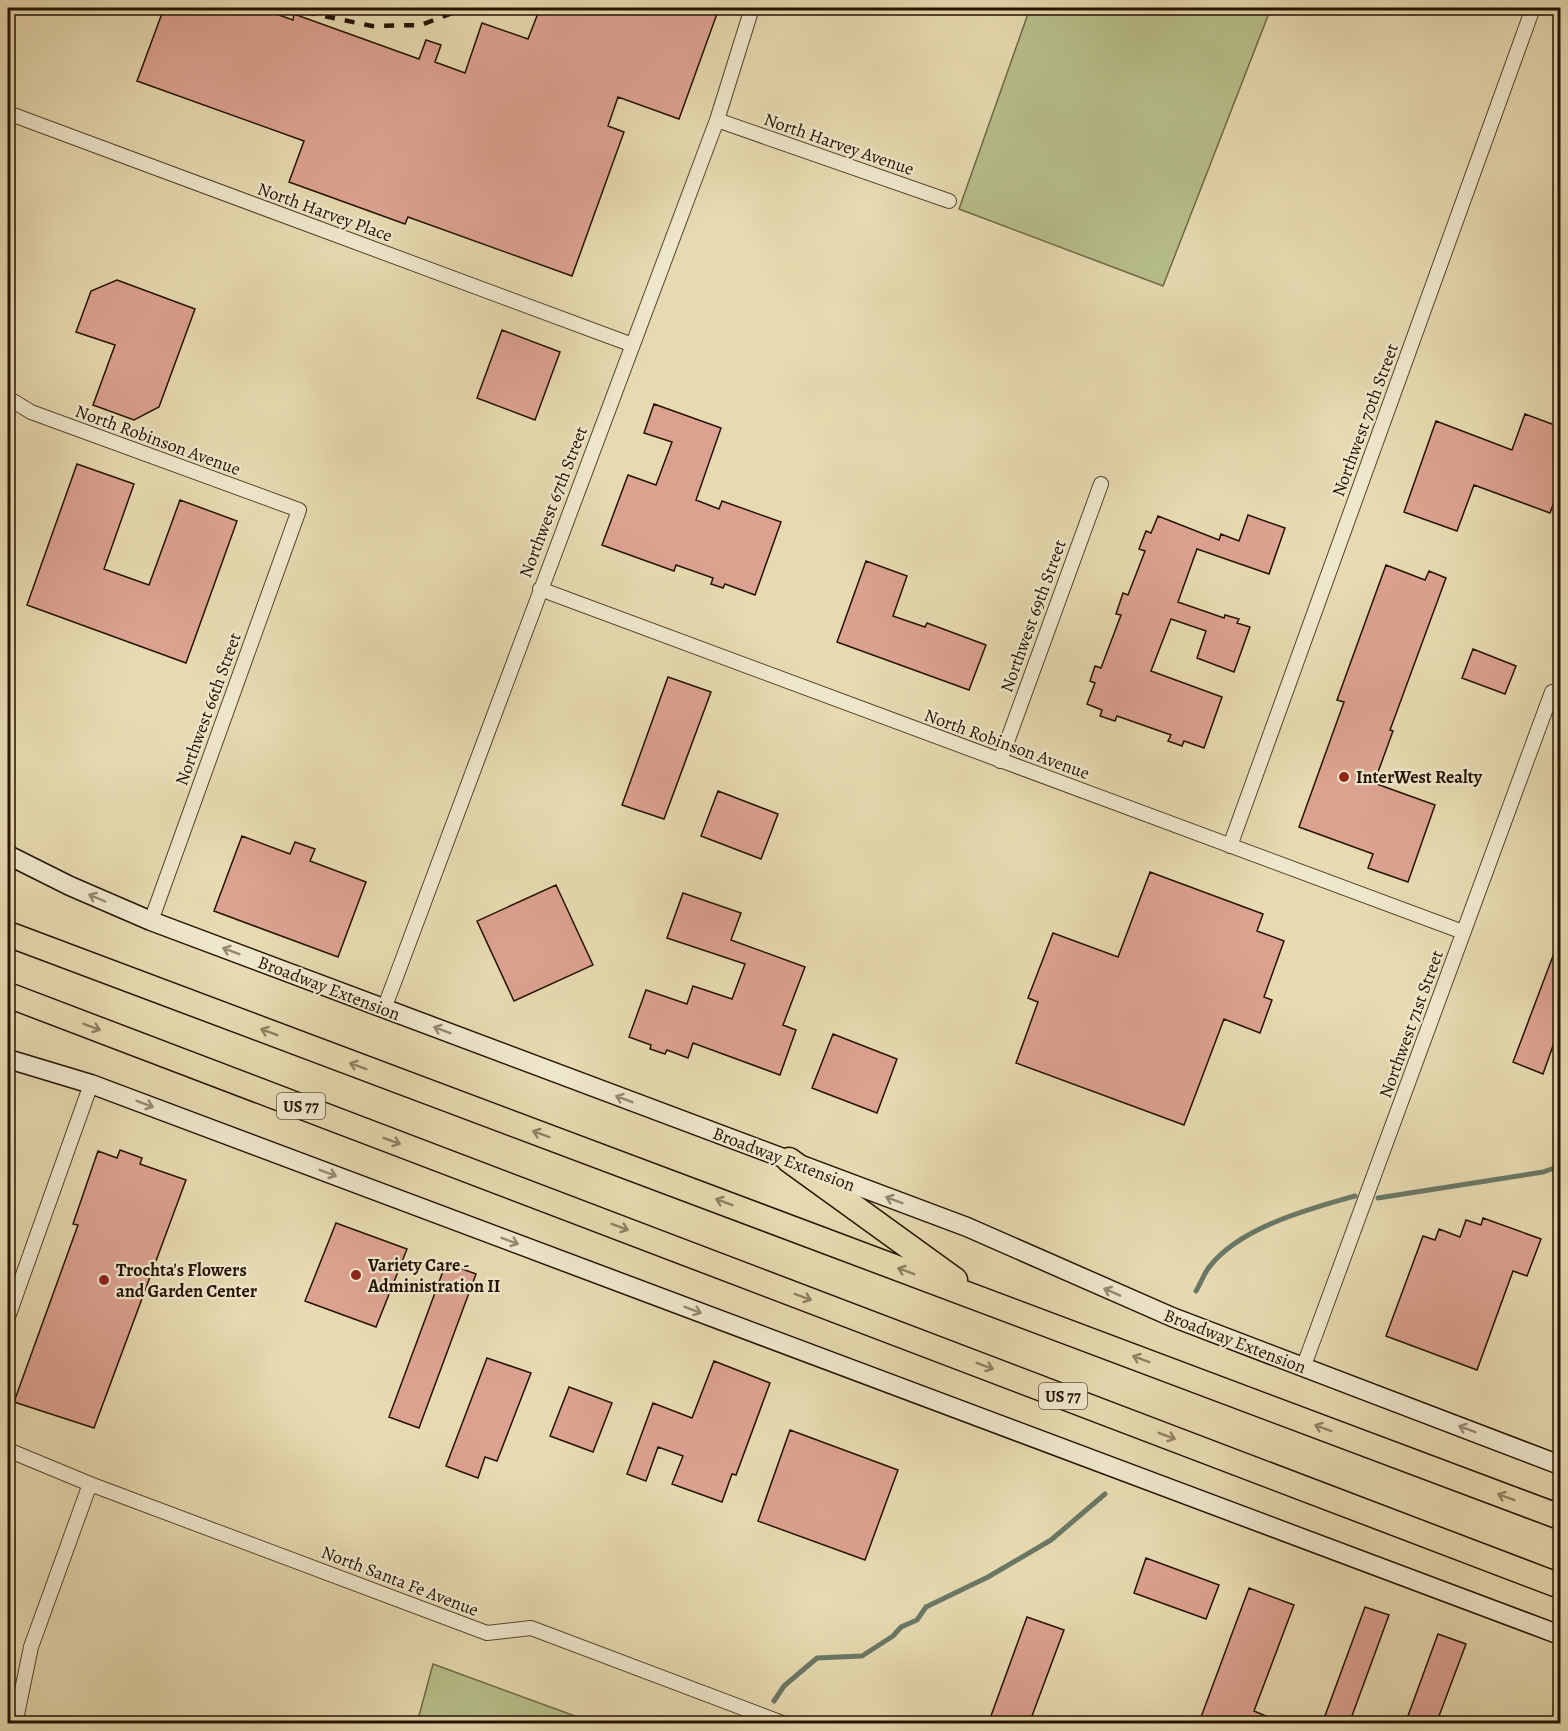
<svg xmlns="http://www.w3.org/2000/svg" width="1568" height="1731" font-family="Alegreya,serif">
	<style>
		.green { fill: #b7bf8a; stroke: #6e6945; stroke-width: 1.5 }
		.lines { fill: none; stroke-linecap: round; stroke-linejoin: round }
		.stream { stroke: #697866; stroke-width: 5 }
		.building { fill: #dca290; stroke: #241300; stroke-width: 1.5 }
		.minor-casing { stroke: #55452c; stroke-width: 16 }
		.secondary-casing { stroke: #241300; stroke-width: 21 }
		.motorway-casing { stroke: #241300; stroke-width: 27 }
		.minor { stroke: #efe7cc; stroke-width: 14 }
		.secondary { stroke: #efe7cc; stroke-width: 18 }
		.motorway { stroke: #e7dab0; stroke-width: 24 }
		.rail { stroke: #241300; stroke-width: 4.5; stroke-dasharray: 10 10; stroke-linecap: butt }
		.oneway { stroke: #948870 }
		.oneway2 { stroke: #8f8061 }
		.poi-dot { fill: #8f2418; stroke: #efe7cc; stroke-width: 2 }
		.labels { text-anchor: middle; stroke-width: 4.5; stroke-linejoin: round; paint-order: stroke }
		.shield { fill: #efe7cc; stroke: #61533d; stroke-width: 1.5 }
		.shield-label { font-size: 16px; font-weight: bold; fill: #241300 }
		.street-label { font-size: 18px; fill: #241300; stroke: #efe7cc }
		.poi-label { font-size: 18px; font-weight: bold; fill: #241300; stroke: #efe7cc; text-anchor: start }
	</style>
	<rect width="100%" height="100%" fill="#e7dab0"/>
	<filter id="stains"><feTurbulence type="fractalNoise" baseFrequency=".00333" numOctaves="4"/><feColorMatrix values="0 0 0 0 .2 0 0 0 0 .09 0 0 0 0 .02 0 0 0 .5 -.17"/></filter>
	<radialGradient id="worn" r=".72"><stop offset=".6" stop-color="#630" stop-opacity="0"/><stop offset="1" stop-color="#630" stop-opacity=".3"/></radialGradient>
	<path class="green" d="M1030,8H1271L1163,286L959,209Z
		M433,1664L594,1723H417Z"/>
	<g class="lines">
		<path class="stream" d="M1378,1198L1543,1172L1560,1166
			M1196,1291C1201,1283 1204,1273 1210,1266C1241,1227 1309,1209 1355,1196
			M774,1701L784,1686L817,1658L862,1656L893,1636L901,1627L917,1620L926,1607L988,1577L1051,1540L1105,1494"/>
	</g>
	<path class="building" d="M164,8H259L293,20L294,14L419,59L426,40L441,45L435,62L465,73L482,23L528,39L540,8H709L718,11L679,119L618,97L608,126L624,132L572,276L408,217L405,224L289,182L304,141L137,81Z
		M117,280L195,309L159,407L134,420L93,405L115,345L76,332L91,291Z
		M502,330L560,352L535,420L477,398Z
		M654,404L721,428L696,500L719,509L722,501L781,522L755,595L725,584L723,588L711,584L713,578L676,565L674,571L602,545L628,475L656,485L672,442L644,433Z
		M1525,414L1560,427V486L1550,513L1474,485L1457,531L1404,512L1436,421L1512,450Z
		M77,464L134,484L104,569L149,585L180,500L237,521L186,663L27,605Z
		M1248,515L1285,528L1269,574L1197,549L1178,602L1224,618L1225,615L1239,619L1237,623L1250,627L1234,672L1197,658L1206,631L1171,619L1151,671L1222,697L1204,748L1184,741L1182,746L1168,741L1171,735L1117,716L1115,721L1100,716L1102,710L1087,704L1095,683L1090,681L1095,666L1101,668L1121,615L1116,614L1123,593L1128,595L1145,551L1139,549L1146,531L1151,533L1158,516L1219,540L1221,534L1239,541Z
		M866,561L907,576L893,616L925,627L927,623L986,645L969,690L837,642Z
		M1386,565L1425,580L1429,571L1446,578L1390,730L1393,731L1374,783L1435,805L1408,882L1368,868L1373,854L1299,827L1344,702L1337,700Z
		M1473,649L1516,666L1505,694L1462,678Z
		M668,677L711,692L664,819L622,805Z
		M718,791L778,814L761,859L701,836Z
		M242,836L290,854L295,842L315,849L310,861L366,882L338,957L214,911Z
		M1150,872L1263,914L1257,931L1284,941L1264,997L1272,1000L1260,1033L1224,1019L1184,1125L1016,1063L1038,1002L1028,998L1053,933L1118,957Z
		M556,885L593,965L514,1001L477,921Z
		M683,893L741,913L731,940L805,967L783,1025L796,1030L780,1075L693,1043L688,1058L667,1050L665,1054L650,1049L651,1045L629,1037L646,990L687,1004L693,986L732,999L745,964L667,938Z
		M1559,940L1560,1026L1543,1074L1513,1062Z
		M833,1034L897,1059L877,1113L812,1088Z
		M120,1150L142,1158L140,1164L186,1180L94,1428L14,1402L78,1225L73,1224L98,1151L117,1158Z
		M1483,1218L1541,1239L1527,1276L1513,1271L1477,1370L1386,1336L1423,1236L1435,1240L1439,1229L1460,1237L1466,1220L1481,1225Z
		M336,1223L407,1249L376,1327L305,1301Z
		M446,1263L476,1274L419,1428L389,1417Z
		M487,1358L531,1373L497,1461L485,1457L478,1478L446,1466Z
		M714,1361L770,1383L736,1475L732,1474L722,1502L672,1484L683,1456L658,1447L646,1481L627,1474L653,1403L692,1418Z
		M569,1387L612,1403L593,1452L550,1436Z
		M790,1430L898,1470L865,1560L758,1521Z
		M1146,1558L1219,1585L1206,1619L1134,1593Z
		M1249,1588L1294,1605L1254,1711L1285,1724H1218L1201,1717Z
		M1365,1607L1389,1615L1349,1724H1322Z
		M1027,1617L1064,1630L1029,1724H988Z
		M1438,1634L1466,1644L1436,1724H1405Z"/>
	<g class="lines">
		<defs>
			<path id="minor" d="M8,113L630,344
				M717,120L949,201
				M8,398L31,412L299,510L151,921
				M540,589L1463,932
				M1000,761L1101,484
				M1230,846L1533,8
				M384,1009L717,120L752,8
				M8,1317L91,1084
				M1303,1368L1552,692
				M8,1450L90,1484L487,1633L531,1628L785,1724
				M15,1724L31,1647L90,1484"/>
			<path id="secondary" d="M8,855L70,886L151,921L967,1227L1172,1317L1560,1465
				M8,1059L91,1084L1560,1635"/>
			<path id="motorway" d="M8,934L1560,1517
				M8,995L1560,1586
				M789,1160L955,1280"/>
		</defs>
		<use href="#minor" class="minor-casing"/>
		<use href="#secondary" class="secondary-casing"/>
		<use href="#motorway" class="motorway-casing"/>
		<use href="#minor" class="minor"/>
		<use href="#secondary" class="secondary"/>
		<use href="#motorway" class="motorway"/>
		<path class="rail" d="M286,8L372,26L421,25L465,8"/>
	</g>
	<defs><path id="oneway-shaft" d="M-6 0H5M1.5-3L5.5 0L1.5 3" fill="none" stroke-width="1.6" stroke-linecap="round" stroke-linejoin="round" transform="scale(1.5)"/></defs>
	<g class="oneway">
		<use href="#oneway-shaft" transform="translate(97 898) rotate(-157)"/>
		<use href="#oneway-shaft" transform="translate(231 951) rotate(-159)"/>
		<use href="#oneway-shaft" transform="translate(442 1030) rotate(-159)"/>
		<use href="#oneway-shaft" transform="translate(624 1099) rotate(-159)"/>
		<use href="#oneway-shaft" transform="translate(145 1104) rotate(21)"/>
		<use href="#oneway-shaft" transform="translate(328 1173) rotate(21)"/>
		<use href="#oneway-shaft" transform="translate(894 1200) rotate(-159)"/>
		<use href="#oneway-shaft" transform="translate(510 1241) rotate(21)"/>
		<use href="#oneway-shaft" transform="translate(1112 1292) rotate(-156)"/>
		<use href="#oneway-shaft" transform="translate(693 1310) rotate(21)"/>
		<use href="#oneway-shaft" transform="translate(1467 1429) rotate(-159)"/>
	</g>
	<g class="oneway2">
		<use href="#oneway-shaft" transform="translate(92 1027) rotate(21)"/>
		<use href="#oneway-shaft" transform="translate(269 1032) rotate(-159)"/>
		<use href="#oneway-shaft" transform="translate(358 1066) rotate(-160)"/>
		<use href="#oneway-shaft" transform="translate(541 1134) rotate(-160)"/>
		<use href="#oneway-shaft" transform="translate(392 1141) rotate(21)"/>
		<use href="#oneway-shaft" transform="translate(724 1202) rotate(-159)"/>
		<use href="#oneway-shaft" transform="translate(620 1227) rotate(21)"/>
		<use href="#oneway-shaft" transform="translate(906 1271) rotate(-159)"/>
		<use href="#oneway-shaft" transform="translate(803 1297) rotate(21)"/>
		<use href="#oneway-shaft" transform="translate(1141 1359) rotate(-159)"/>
		<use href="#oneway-shaft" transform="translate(985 1366) rotate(21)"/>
		<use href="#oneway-shaft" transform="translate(1323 1428) rotate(-159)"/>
		<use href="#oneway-shaft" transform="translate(1167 1436) rotate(21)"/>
		<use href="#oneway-shaft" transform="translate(1506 1497) rotate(-159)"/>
	</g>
	<g class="poi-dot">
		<circle cx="1344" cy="777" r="6"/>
		<circle cx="356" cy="1275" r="6"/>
		<circle cx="104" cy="1280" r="6"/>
	</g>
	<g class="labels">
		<g class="shield">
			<rect x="277" y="1093" width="48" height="26" rx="4.5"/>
			<rect x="1039" y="1383" width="48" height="26" rx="4.5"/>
		</g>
		<g class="shield-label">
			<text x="301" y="1112">US 77</text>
			<text x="1063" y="1402">US 77</text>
		</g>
		<g class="street-label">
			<text transform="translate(839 144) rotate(19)" y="6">North Harvey Avenue</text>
			<text transform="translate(325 212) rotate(20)" y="6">North Harvey Place</text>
			<text transform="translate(1365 420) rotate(-70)" y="6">Northwest 70th Street</text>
			<text transform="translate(158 440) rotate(20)" y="6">North Robinson Avenue</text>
			<text transform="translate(553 502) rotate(-69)" y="6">Northwest 67th Street</text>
			<text transform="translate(1033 616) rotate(-70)" y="6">Northwest 69th Street</text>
			<text transform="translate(208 709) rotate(-70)" y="6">Northwest 66th Street</text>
			<text transform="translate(1007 744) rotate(20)" y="6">North Robinson Avenue</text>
			<text transform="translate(329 988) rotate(21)" y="6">Broadway Extension</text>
			<text transform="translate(1411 1024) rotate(-70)" y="6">Northwest 71st Street</text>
			<text transform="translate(784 1159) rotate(21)" y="6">Broadway Extension</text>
			<text transform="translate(1235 1341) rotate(21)" y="6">Broadway Extension</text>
			<text transform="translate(400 1581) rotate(21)" y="6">North Santa Fe Avenue</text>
		</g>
		<g class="poi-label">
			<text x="1356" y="783">InterWest Realty</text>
			<text x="368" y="1271">Variety Care -<tspan x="368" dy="21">Administration II</tspan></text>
			<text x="116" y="1276">Trochta's Flowers<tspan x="116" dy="21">and Garden Center</tspan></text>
		</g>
	</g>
	<rect width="1568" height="1731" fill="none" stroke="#e7dab0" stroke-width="30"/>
	<rect x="9" y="9" width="1550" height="1713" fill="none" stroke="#241300" stroke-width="3"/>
	<rect x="15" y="15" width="1538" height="1701" fill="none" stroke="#241300" stroke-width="1.5"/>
	<rect width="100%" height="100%" filter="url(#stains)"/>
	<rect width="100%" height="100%" fill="url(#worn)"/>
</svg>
